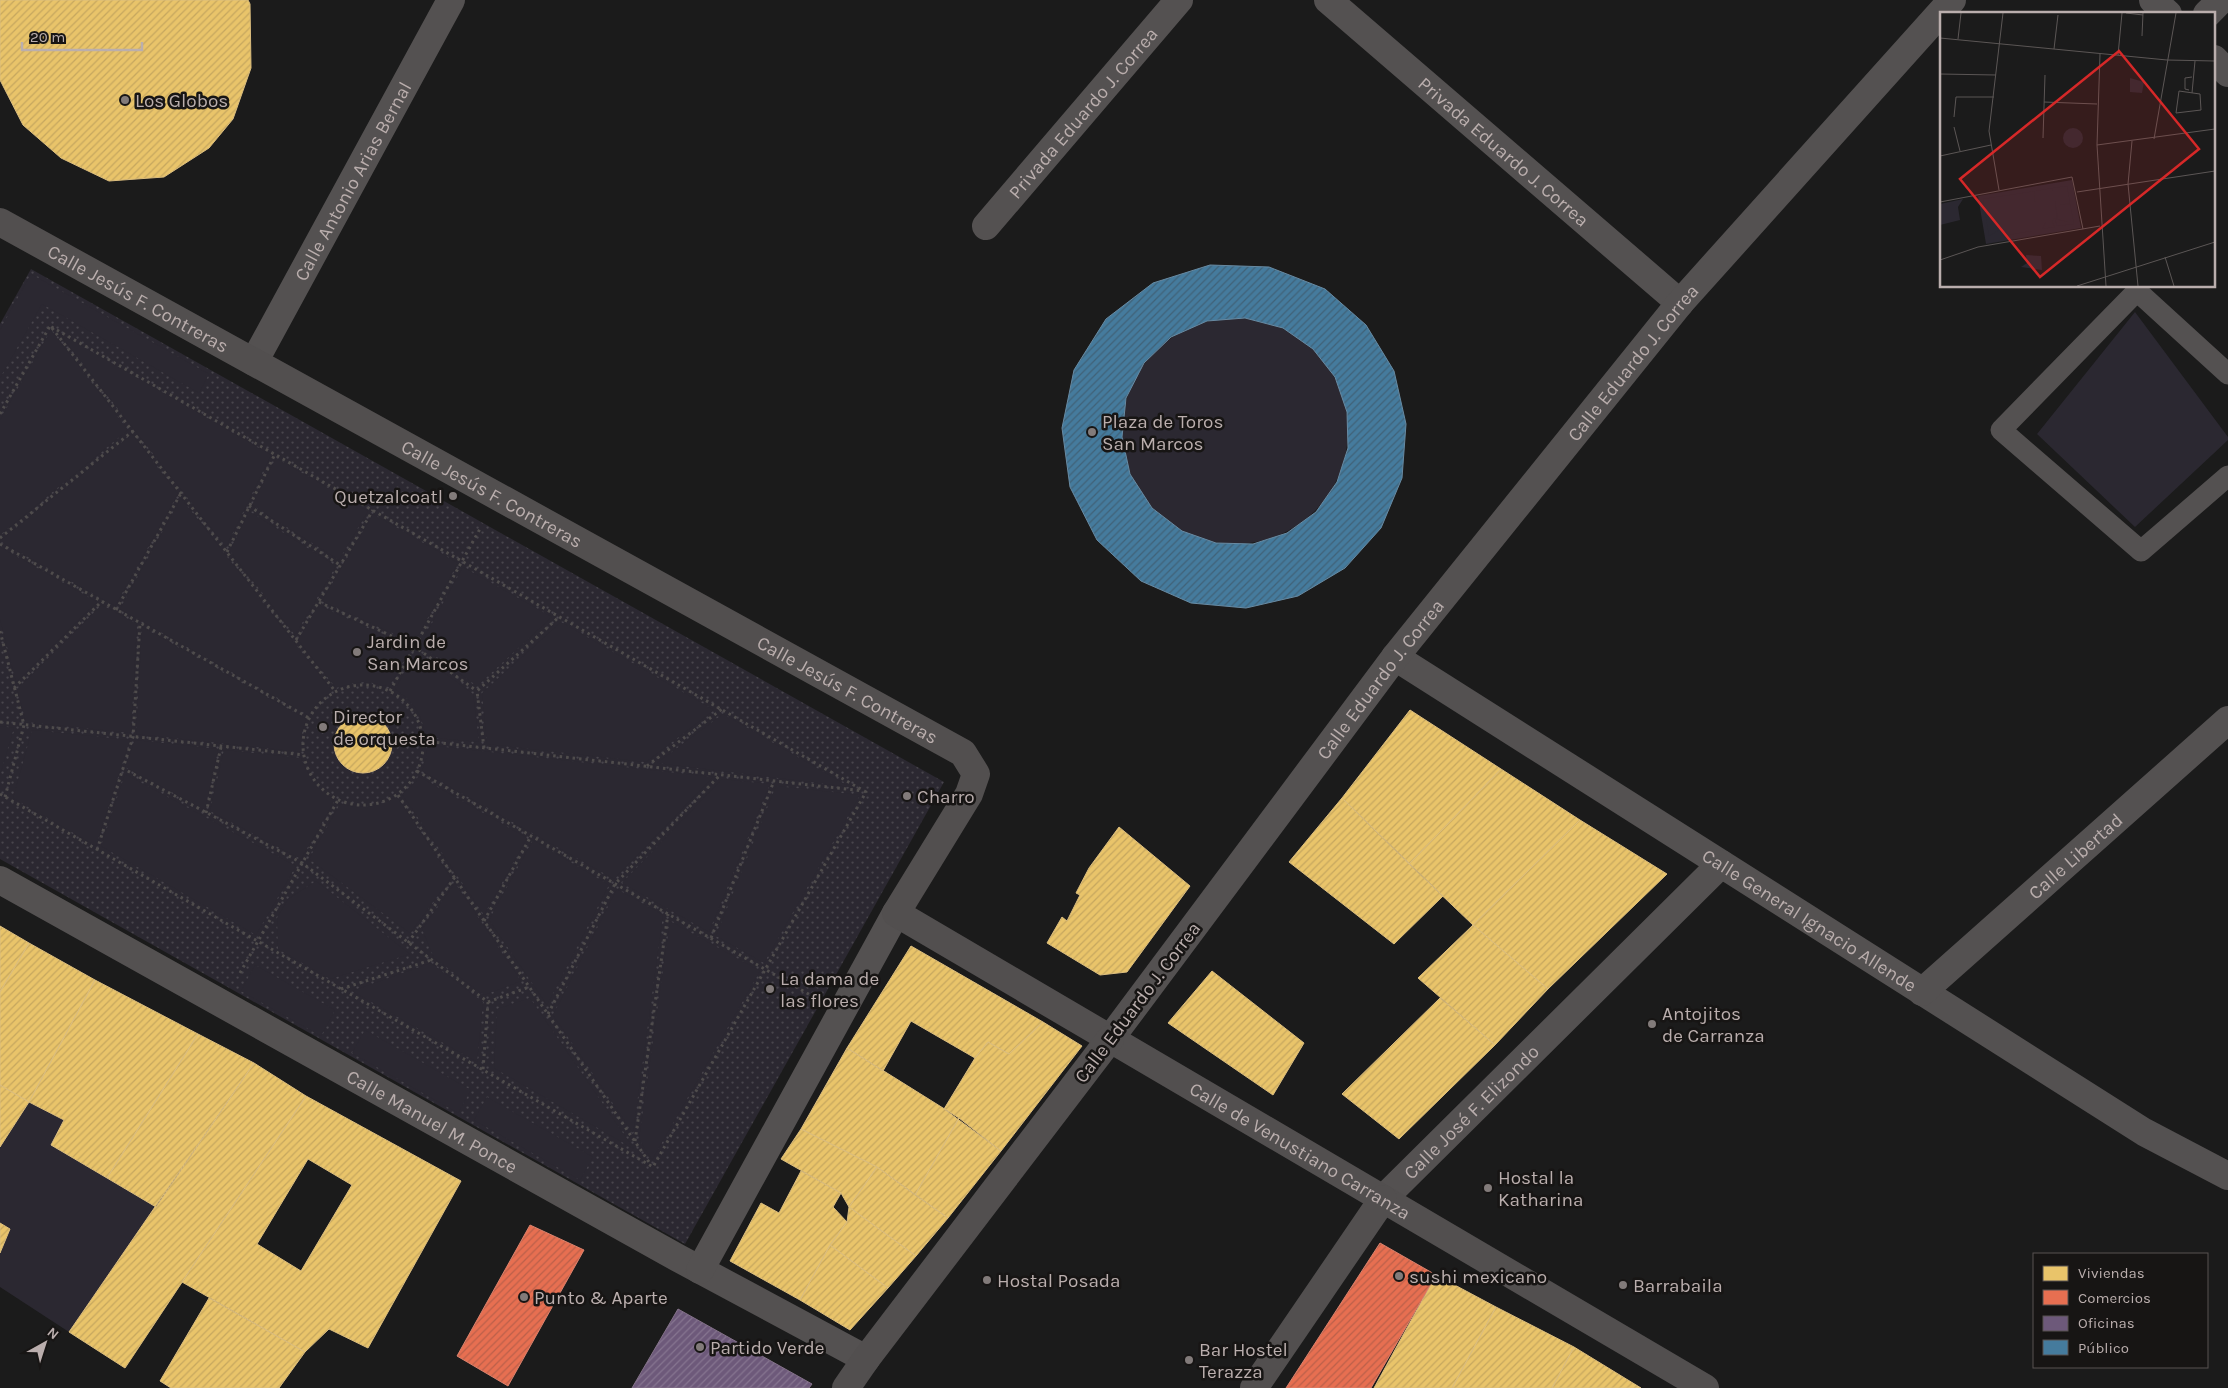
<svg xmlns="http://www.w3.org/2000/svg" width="2228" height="1388" font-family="Karla,sans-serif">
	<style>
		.park { fill: url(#park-dots) }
		.garden { fill: #2b2831 }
		.homes { fill: url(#homes-hatch); stroke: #dbbd7e; fill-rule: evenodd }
		.shops { fill: url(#shops-hatch); stroke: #da826d }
		.offices { fill: url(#offices-hatch); stroke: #847289 }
		.public { fill: url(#public-hatch); stroke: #688aa2; fill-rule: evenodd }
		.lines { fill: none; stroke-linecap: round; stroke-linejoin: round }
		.path { stroke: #4f4c4c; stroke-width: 3; stroke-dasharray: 2.5 4; stroke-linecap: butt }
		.lane { stroke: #545151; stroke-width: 21 }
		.street { stroke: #545151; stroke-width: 28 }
		.secondary { stroke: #524f4f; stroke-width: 28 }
		.poi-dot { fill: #827b7a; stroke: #171514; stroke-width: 2 }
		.labels { text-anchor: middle; stroke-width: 5; stroke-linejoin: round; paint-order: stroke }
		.poi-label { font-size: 19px; fill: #baaead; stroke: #171514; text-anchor: start }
		.street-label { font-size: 19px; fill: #baaead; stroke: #171514 }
		.inset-road { fill: none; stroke: #5b5655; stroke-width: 1 }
		.view { fill: #d62828; fill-opacity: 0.15; stroke: #d62828; stroke-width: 2.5 }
		.inset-edge { fill: none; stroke: #baaead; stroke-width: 2.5 }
	</style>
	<defs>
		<pattern id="park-dots" width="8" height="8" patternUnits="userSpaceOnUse" patternTransform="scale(1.25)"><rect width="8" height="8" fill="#2b2831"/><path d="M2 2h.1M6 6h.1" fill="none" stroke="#48454c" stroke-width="1.8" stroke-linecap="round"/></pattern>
		<pattern id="homes-hatch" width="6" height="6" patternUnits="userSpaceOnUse" patternTransform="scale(1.25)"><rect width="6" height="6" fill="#e9c46a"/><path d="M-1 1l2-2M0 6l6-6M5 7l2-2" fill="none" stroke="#c6a75f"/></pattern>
		<pattern id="shops-hatch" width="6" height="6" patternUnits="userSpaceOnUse" patternTransform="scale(1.25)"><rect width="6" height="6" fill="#e76f51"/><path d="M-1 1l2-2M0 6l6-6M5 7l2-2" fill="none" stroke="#bb604a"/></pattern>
		<pattern id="offices-hatch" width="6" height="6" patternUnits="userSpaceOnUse" patternTransform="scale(1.25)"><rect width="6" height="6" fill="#6d597a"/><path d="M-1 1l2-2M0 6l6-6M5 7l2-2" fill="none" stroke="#867590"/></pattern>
		<pattern id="public-hatch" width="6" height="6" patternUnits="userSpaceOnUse" patternTransform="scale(1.25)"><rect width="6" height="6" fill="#457b9d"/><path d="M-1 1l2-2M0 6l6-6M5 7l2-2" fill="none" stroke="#406278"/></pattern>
	</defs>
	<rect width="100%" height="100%" fill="#1b1b1b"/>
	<path class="park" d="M31,269L944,782L685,1244L0,859V324Z"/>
	<path class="garden" d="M31,274L209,374L199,393L42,304L0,378V330Z
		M2135,312L2228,437V440L2135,527L2037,434Z
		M1122 431a113 113 0 1 1 226 0a113 113 0 1 1-226 0Z
		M51,330L128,430L0,535V420Z
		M58,332L271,455L226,547Z
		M132,434L178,494L115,606L0,541Z
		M276,458L368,511L339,560L252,505Z
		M181,498L332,691L319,701L308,715L120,609Z
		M249,511L336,566L295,635L230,551Z
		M373,514L458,563L414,643L322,601Z
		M0,547L97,602L16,682L0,619Z
		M463,567L552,617L477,686L420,645Z
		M102,605L137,624L131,733L26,722L17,689Z
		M318,605L411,648L389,687C368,680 357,681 336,688L298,640Z
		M561,622L714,710L646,762L487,744L482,693Z
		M142,627L306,719L301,737V752L136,734Z
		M416,652L473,694L479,742L426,737C421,713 415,703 395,689Z
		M723,714L850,787L657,763Z
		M0,726L14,728L0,775Z
		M32,730L130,740L96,846L13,798Z
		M135,740L218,749L205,810L125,767Z
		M427,745L713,777L614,879L422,771L426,759Z
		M224,750L301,758C310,779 316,788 335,800L301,859L210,811Z
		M125,774L296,866L256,935L101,846Z
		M418,776L527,838L484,915L402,794L416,782Z
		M722,779L770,784L709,932L622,883Z
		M776,786L860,795L764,963L716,936Z
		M397,797L451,878L410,933L309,859L340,804C362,809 377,807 397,797Z
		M533,840L609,885L547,1005L489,920Z
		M316,881L410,954L330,979L278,949L277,918L288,899Z
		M455,883L521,981L484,995L434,958L422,929Z
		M617,889L663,915L633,1133L553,1015Z
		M670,921L760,971L652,1160L639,1139Z
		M431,963L483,1002L477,1062L352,991Z
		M255,965L335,1010L321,1036L241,991Z
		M530,998L634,1149L494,1068L497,1009Z
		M365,1030L471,1090L458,1113L352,1053Z
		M487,1097L593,1157L580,1180L474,1120Z
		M29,1102L64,1120L51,1145L156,1207L69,1332L0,1287V1253L10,1229L0,1223V1147Z"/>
	<path class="homes" d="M0,0H248L250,4L251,68L233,119L209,148L164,177L109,181L61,158L23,125L0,80Z
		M1410,710L1501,769L1409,864L1342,798Z
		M334 744a29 29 0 1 1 58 0a29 29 0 1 1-58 0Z
		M1501,769L1580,820L1473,925L1409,864Z
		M1342,798L1443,896L1394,944L1289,862Z
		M1580,820L1667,874L1548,989L1473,925Z
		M1119,827L1190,886L1127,972L1100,975L1047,943L1062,917L1067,921L1080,895L1076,893L1089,868Z
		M1473,925L1548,989L1495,1045L1418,978Z
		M0,926L29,943L0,992Z
		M29,943L95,980L29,1102L0,1085V992Z
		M911,946L1043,1022L1009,1054L988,1042L975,1058L911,1021L883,1071L847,1048Z
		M1212,971L1304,1043L1273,1095L1168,1023Z
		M95,980L198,1034L107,1178L51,1145L64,1120L29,1102Z
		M1440,998L1495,1045L1399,1139L1342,1094Z
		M1043,1022L1082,1046L1001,1151L944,1109L975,1058L988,1042L1009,1054Z
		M198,1034L254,1063L156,1207L107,1178Z
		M847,1048L959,1118L915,1195L877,1167L801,1129Z
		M254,1063L306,1096L125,1368L69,1332Z
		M0,1085L29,1102L0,1147Z
		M306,1096L461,1181L368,1348L329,1329L305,1352L182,1282ZM308,1159L352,1185L301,1271L257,1244Z
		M959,1118L1001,1151L948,1218L915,1195Z
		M801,1129L877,1167L849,1207L841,1193L781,1159Z
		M877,1167L948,1218L916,1256L849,1207Z
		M801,1171L841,1193L833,1207L847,1222L830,1245L800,1300L730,1261L761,1203L779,1213Z
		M849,1207L916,1256L888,1288L830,1245L847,1222Z
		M0,1223L10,1229L0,1253Z
		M830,1245L888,1288L850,1330L800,1300Z
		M1436,1275L1496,1307L1452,1388H1374Z
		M209,1298L305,1352L279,1388H171L160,1381Z
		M1496,1307L1574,1347L1552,1388H1452Z
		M1574,1347L1641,1388H1552Z"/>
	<path class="shops" d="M530,1225L584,1250L508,1386L457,1356Z
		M1380,1243L1436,1275L1371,1388H1286Z"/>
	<path class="offices" d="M678,1309L812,1384L809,1388H632Z"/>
	<path class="public" d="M1210,265L1269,267L1325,289L1366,325L1394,371L1406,424L1402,478L1381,528L1345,568L1298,596L1246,608L1191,603L1141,581L1097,540L1070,487L1062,428L1074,370L1106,319L1153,283ZM1245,318L1283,328L1313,349L1335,377L1347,412L1348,448L1337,482L1316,512L1287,533L1253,544L1216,543L1182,531L1152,508L1130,474L1122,437L1126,398L1144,363L1171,337L1207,321Z"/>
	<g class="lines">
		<path class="path" d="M52,328L335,691
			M0,414L50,326
			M249,506L340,565
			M0,538L133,431
			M0,544L309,718
			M227,552L275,454
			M319,602L415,647L477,691
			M116,610L181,493
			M0,631L24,725L5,797
			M296,640L373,510
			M303 745a60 60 0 1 1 120 0a60 60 0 1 1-120 0Z
			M14,688L102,601
			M390,691L481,527
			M0,722L304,755
			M424,741L863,791
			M484,748L477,691L559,617
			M647,766L722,709
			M122,768L302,863L488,1002L483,1070
			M417,771L812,996
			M0,794L653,1167L866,792L50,326
			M398,795L651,1165
			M206,813L221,747
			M97,850L133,737L140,623
			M484,921L531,836
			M711,938L774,781
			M408,943L455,877
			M240,973L338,800
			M341,989L431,960
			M488,1002L529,987
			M548,1014L615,884L721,774
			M635,1141L668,914"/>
		<path class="lane" d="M2228,374L2137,291L2001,430L2141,551L2228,476"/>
		<g class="street">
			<path id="s1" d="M1328,0L1680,303"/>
			<path d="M2153,0L2168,14"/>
			<path d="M2207,14L2221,0"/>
			<path d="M2214,59L2228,73"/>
			<path id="s2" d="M986,226L1179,0"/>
			<path id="s3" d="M254,362L451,0"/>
			<path id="s4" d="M1395,657L2144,1132L2228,1176"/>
			<path id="s5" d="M0,880L678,1258L866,1359"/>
			<path id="s6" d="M1922,992L2228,720"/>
			<path id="s7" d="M1110,1039L1395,657L1680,303L1952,0"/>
			<path id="s8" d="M1383,1199L1721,864"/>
			<path d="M700,1270L896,913"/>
		</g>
		<g class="secondary">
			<path id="s9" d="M0,222L963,753L976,774L969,794L896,913L1705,1388"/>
			<path d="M846,1388L866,1359L1110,1039"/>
			<path d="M1254,1388L1383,1199"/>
		</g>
	</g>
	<g class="poi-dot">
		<circle cx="125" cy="100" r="5"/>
		<circle cx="1092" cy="432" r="5"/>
		<circle cx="453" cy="496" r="5"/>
		<circle cx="357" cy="652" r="5"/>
		<circle cx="323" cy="727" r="5"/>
		<circle cx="907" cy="796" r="5"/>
		<circle cx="770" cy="989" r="5"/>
		<circle cx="1652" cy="1024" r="5"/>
		<circle cx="1488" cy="1188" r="5"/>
		<circle cx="1399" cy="1276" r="5"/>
		<circle cx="987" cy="1280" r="5"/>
		<circle cx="1623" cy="1285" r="5"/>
		<circle cx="524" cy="1297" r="5"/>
		<circle cx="700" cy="1347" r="5"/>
		<circle cx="1189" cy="1360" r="5"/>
	</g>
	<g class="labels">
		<g class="poi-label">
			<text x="135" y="107">Los Globos</text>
			<text x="1102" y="428">Plaza de Toros<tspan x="1102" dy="22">San Marcos</tspan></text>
			<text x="443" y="503" text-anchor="end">Quetzalcoatl</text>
			<text x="367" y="648">Jardin de<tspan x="367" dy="22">San Marcos</tspan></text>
			<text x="333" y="723">Director<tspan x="333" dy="22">de orquesta</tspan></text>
			<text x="917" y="803">Charro</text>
			<text x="780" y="985">La dama de<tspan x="780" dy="22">las flores</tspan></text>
			<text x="1662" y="1020">Antojitos<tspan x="1662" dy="22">de Carranza</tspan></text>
			<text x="1498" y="1184">Hostal la<tspan x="1498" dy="22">Katharina</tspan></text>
			<text x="1409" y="1283">sushi mexicano</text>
			<text x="997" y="1287">Hostal Posada</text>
			<text x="1633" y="1292">Barrabaila</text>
			<text x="534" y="1304">Punto &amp; Aparte</text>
			<text x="710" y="1354">Partido Verde</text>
			<text x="1199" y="1356">Bar Hostel<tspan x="1199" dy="22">Terazza</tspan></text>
		</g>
		<g class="street-label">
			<text dy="7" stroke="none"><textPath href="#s2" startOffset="149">Privada Eduardo J. Correa</textPath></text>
			<text dy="7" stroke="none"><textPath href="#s1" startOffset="232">Privada Eduardo J. Correa</textPath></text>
			<text dy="7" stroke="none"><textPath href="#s3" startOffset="206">Calle Antonio Arias Bernal</textPath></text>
			<text dy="7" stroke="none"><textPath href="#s9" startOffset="158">Calle Jesús F. Contreras</textPath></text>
			<text dy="7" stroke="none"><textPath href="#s7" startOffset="855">Calle Eduardo J. Correa</textPath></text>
			<text dy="7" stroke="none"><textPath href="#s9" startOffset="562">Calle Jesús F. Contreras</textPath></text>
			<text dy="7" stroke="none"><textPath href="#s7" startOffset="450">Calle Eduardo J. Correa</textPath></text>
			<text dy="7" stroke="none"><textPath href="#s9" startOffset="968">Calle Jesús F. Contreras</textPath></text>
			<text dy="7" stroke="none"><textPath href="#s6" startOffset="205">Calle Libertad</textPath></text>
			<text dy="7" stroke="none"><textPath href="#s4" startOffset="491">Calle General Ignacio Allende</textPath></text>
			<text transform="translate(1137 1002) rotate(-53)" y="7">Calle Eduardo J. Correa</text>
			<text dy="7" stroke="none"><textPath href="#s8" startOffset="124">Calle José F. Elizondo</textPath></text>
			<text dy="7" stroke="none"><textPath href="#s5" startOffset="495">Calle Manuel M. Ponce</textPath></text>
			<text dy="7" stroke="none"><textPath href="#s9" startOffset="1754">Calle de Venustiano Carranza</textPath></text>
		</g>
	</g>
	<g transform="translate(1940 12)">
		<rect width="275" height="275" fill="#1b1b1b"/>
		<path d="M132,168L141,216L46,232L38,184ZM23,187L18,195L20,208L0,213V192Z" fill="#2b2831"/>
		<path d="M190,66L204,70L202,81L190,80ZM123 126a10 10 0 1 1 20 0a10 10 0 1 1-20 0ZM127,174L130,191L120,193L130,192L134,212L117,214L115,207L128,210L118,207L115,189L117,207L114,206L112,210L115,215L102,217L106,210H92V219L67,223L58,212L61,217L49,224L43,187L95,179L94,189L96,190V179L112,176V179L113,176ZM86,243L101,244L102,258L81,255L87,251Z" fill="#2b2831"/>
		<path class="inset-road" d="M186,1L203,3M202,24L203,1M0,26L227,48L275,49M18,27L21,1M114,37L118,3M160,42L157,133L166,274M178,43L182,1M0,62L56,63M249,78L245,77V66L252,65M239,79L260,82L261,98L236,101ZM252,81L255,49M104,90L157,92M14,105L16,85H54M14,115L20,139M103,126L105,63M214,127L236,1M192,129L188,172L198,274M157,133L275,117M0,144L51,133M59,178L49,119L63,1M137,180L275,159M0,190L132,165L143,217M225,245L234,274M0,248L38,235L160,214M137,274L275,230"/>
		<path class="view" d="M179,39L259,137L100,265L20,167Z"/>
		<rect width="275" height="275" class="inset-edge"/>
	</g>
	<rect x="2033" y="1253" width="175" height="115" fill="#171514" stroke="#585251"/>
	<rect x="2043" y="1266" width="25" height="15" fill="#e9c46a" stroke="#585251"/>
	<text x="2078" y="1278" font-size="15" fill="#baaead">Viviendas</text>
	<rect x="2043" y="1290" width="25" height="15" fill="#e76f51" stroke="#585251"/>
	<text x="2078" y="1303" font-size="15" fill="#baaead">Comercios</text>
	<rect x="2043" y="1316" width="25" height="15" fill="#6d597a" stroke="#585251"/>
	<text x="2078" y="1328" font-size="15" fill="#baaead">Oficinas</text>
	<rect x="2043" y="1340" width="25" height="15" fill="#457b9d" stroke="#585251"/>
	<text x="2078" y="1353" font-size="15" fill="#baaead">Público</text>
	<g transform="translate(45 1343) rotate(39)" stroke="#171514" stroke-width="4" paint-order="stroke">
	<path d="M0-4L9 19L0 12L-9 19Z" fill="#baaead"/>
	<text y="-8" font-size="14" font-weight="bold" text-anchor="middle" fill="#baaead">N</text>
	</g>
	<path d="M22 42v8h120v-8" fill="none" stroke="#baaead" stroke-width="2.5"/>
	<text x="30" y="42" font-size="15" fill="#baaead" stroke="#171514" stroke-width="4" paint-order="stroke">20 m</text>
</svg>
